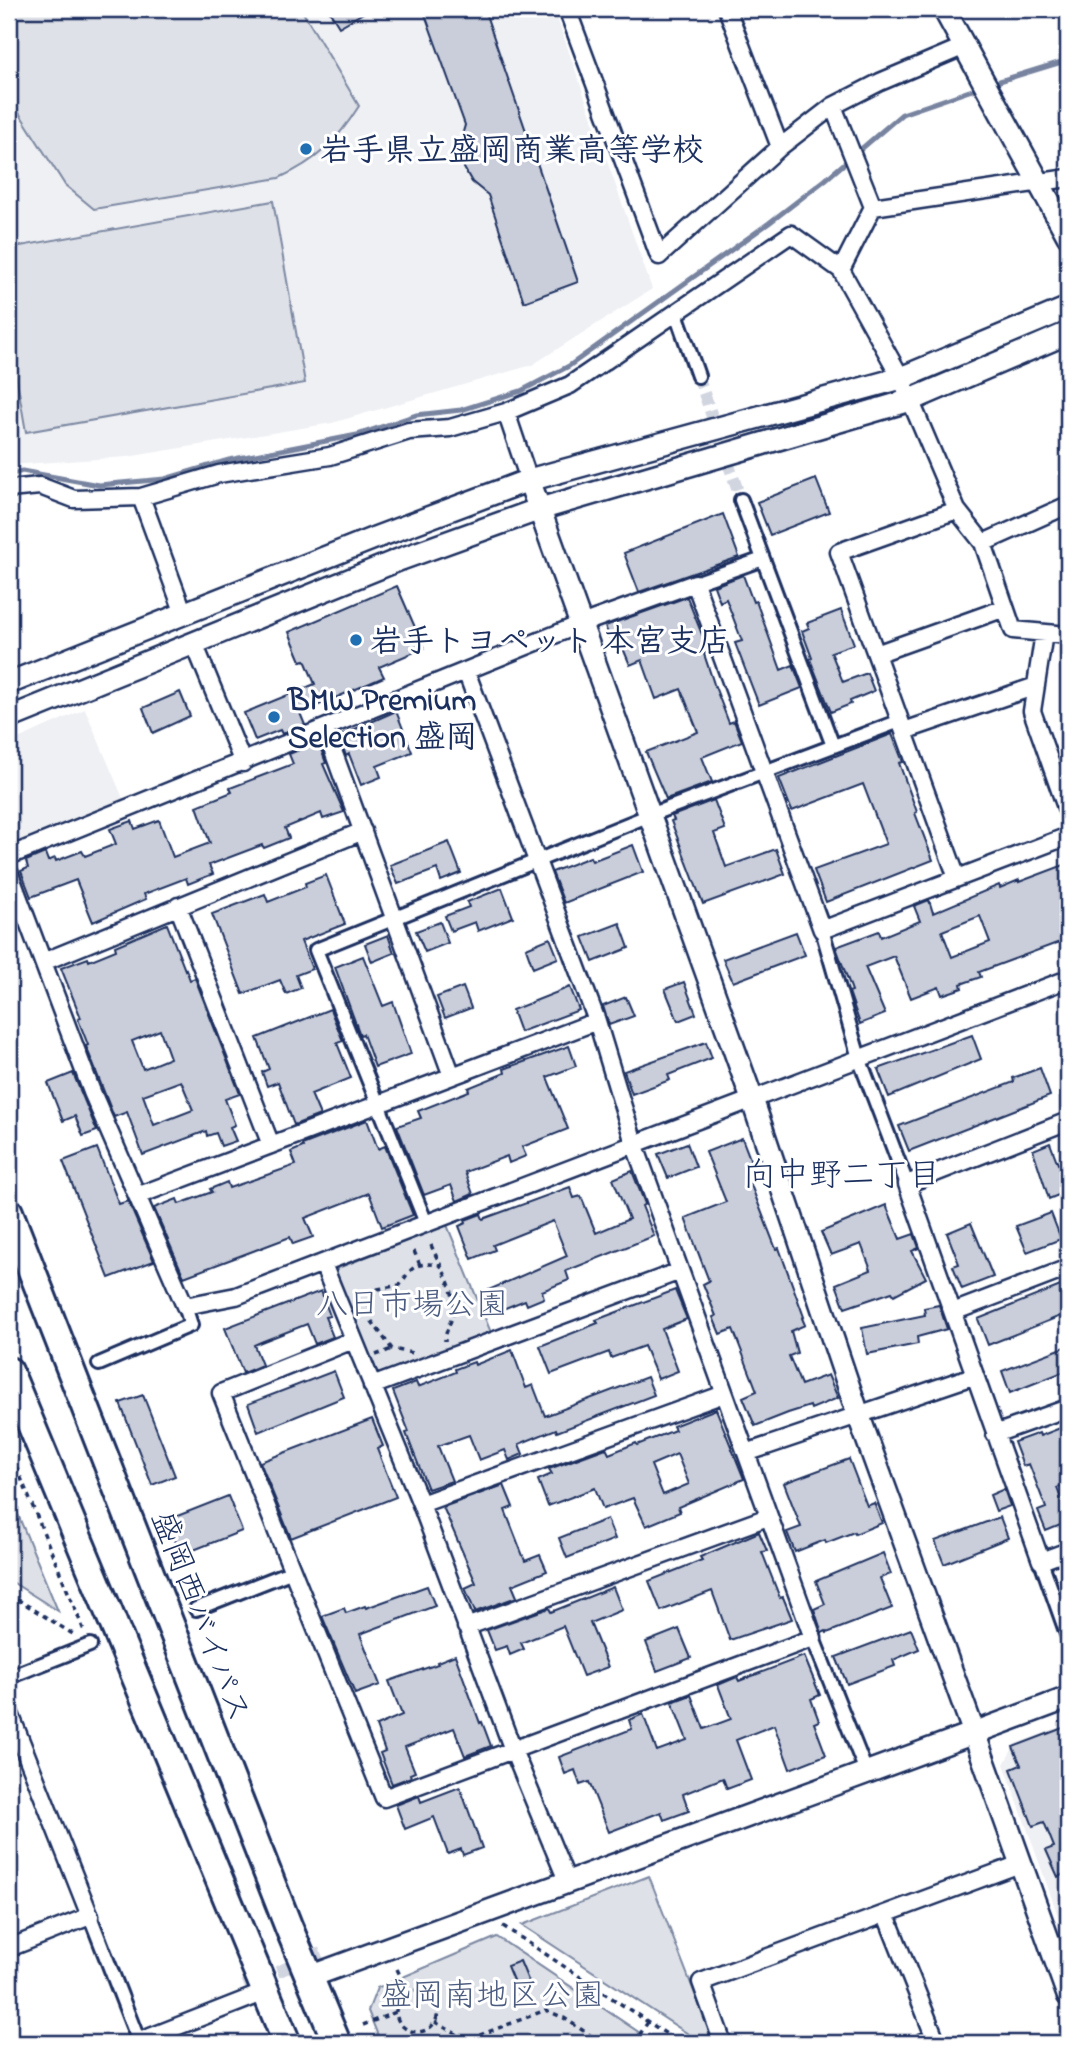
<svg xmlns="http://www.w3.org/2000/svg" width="1077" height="2052" font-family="'Indie Flower','Klee One',sans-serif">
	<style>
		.built { fill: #eff0f4 }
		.green { fill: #dee1e7; stroke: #7c88a2; stroke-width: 2 }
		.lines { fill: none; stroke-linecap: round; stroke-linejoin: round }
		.stream { stroke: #77839f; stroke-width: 5 }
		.building { fill: #caceda; stroke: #1b2f5e; stroke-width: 2; fill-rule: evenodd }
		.pedestrian-tunnel { stroke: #d1d5df; stroke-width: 12; stroke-dasharray: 12 6; stroke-linecap: butt }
		.pedestrian-casing { stroke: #1b2f5e; stroke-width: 18 }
		.minor-casing { stroke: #1b2f5e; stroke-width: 21 }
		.tertiary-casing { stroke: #1b2f5e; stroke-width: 26 }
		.trunk-casing { stroke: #1b2f5e; stroke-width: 32 }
		.path { stroke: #1b2f5e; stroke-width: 3.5; stroke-dasharray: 5 5; stroke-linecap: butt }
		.pedestrian { stroke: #fff; stroke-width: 12 }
		.minor { stroke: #fff; stroke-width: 16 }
		.tertiary { stroke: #fff; stroke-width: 21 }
		.trunk { stroke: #fff; stroke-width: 26 }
		.poi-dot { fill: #1f6fb2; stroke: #fff; stroke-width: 2.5 }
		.labels { text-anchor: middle; stroke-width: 6; stroke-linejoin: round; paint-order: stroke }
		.poi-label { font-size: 32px; font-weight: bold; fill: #1b2f5e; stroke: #fff; text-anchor: start }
		.park-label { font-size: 32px; fill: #4c5c80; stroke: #fff }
		.street-label { font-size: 32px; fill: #1b2f5e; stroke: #fff }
		.neighbourhood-label { font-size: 33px; fill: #1b2f5e; stroke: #fff }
	</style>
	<rect width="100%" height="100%" fill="#fff"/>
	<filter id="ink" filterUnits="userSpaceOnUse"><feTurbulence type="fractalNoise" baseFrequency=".0143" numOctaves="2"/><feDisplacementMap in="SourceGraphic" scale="14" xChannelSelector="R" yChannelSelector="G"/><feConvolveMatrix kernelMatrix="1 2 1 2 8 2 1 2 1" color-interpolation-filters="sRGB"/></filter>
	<g filter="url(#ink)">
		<path class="built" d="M9,9H554L652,289L532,365L332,423L127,457L9,465Z
			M85,709L125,803L9,851V743Z
			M1068,1724V1944L1004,1764L1015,1744Z"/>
		<path class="green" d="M9,9H301L359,106C337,141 317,161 279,178L94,209L65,185L9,97Z
			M273,201L305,383L26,432L9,334V248Z
			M447,1225L492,1335L382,1379L375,1376L333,1278L338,1268Z
			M9,1493L58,1611L9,1580Z
			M649,1876L714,2043H702L522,1925Z
			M497,1937L655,2043H381L368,2011L377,1988Z"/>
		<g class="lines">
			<path class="stream" d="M990,84L1068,60
				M9,475L22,471L99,485L165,479L229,460L357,435L416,415L461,410L521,391L569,366L769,223L825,180L902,114L981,87"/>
		</g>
		<path class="building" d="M328,9H370L339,27Z
			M423,9H484L578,282L524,302L488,195L472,182L464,168L461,139L465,125Z
			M816,479L829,512L770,535L757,502Z
			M723,514L739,557L639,592L624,553Z
			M743,575L753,602L756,601L781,670L793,665L802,688L759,705L735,643L742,641L726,599L720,602L714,586Z
			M397,586L424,648L379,667L384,677L300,713L305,725L282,734L280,730L255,740L244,713L315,684L305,660L301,661L289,632Z
			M687,597L709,652L704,654L714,684L729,723L734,721L742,741L702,757L712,782L666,799L646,752L698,732L681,689L656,699L642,660L630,665L620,641L612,644L605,626Z
			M841,610L854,644L831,652L843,682L867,673L874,691L850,701L851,704L831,712L810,659L812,658L802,631L809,628L807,623Z
			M180,692L190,716L153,733L143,708Z
			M396,711L412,752L377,766L381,777L361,785L349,754L346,756L339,736Z
			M892,734L903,762L899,763L917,812L915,813L933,860L826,902L814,870L886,844L863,784L792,811L779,778Z
			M316,743L319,744L326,763L323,764L344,812L323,819L321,813L285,828L289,838L264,848L262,845L209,865L213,874L188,884L186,878L144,894L146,899L93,922L76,880L31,897L21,871L28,868L26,861L45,853L48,861L55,858L56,861L82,851L85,856L116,844L110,829L132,821L135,829L159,820L173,857L210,843L197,806L232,792L230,788L293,764L289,754Z
			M714,800L725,829L714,833L726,867L776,849L785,874L703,904L671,821L674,820L672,816Z
			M449,842L461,873L441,881L437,869L398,884L390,865Z
			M633,845L643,872L564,903L552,872L590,857L592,861Z
			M1064,865L1068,877V939L979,972L981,977L961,984L962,988L942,995L939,987L911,998L894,956L865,967L885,1014L860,1024L849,992L852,991L836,947L879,931L881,937L920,921L914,906L929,900L933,913L999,885L1000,888L1019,880V882ZM980,916L990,942L952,957L942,931Z
			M326,875L345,924L301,941L312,969L296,975L301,988L286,994L280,980L243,994L212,914L265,894L268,902L306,887L305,883Z
			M502,888L513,917L478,931L475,922L451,931L445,916L469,907L467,902Z
			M440,922L448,943L425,952L416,931Z
			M620,923L629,948L593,962L583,937Z
			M167,924L185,970L186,969L190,980L195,978L240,1094L225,1099L235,1125L230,1127L236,1141L221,1146L216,1133L207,1136L206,1131L143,1155L127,1112L114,1117L86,1046L88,1045L78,1019L81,1018L61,968L88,958L89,961L116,950L115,946ZM160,1030L170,1058L143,1069L132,1041ZM181,1081L193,1110L154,1125L143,1095Z
			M796,932L805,955L733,982L723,959Z
			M388,935L394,953L372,962L365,944Z
			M550,938L558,958L533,968L526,948Z
			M363,956L383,1006L393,1002L411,1054L375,1067L363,1034L360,1035L335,967Z
			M684,982L696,1014L678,1021L665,989Z
			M463,987L471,1008L445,1018L437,997Z
			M570,987L579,1010L520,1032L512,1010Z
			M626,997L634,1016L609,1025L603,1006Z
			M330,1009L343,1041L337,1043L351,1078L311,1094L320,1115L294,1125L278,1082L267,1086L262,1072L269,1069L257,1038Z
			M972,1035L981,1059L889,1097L878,1069Z
			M706,1042L712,1058L668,1075L670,1080L632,1094L624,1071Z
			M569,1046L576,1066L547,1077L568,1129L522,1147L526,1156L509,1163L507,1156L465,1172L473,1194L457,1201L451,1185L424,1195L397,1126L421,1118L418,1111L469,1091L468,1088L505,1073L504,1069Z
			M1040,1068L1050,1096L909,1151L899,1126L1014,1082L1013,1078Z
			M73,1073L97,1131L83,1136L75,1116L63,1121L48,1083Z
			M367,1120L378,1149L385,1146L413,1215L382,1227L369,1193L305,1218L313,1237L293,1244L290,1237L184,1277L154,1208L177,1199L179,1204L212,1192L210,1189L227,1182L229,1188L296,1165L291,1152L303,1147L302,1145Z
			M742,1138L752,1164L744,1167L776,1249L779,1248L804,1317L802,1318L805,1325L791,1331L797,1353L789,1356L801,1385L828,1375L838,1398L811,1409L810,1406L788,1413L755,1426L743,1397L757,1391L733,1329L720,1334L713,1317L716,1316L703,1284L709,1281L685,1218L726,1202L706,1152Z
			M687,1143L696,1167L668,1178L658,1154Z
			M1050,1143L1058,1164L1068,1160V1191L1049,1199L1033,1150Z
			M97,1148L119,1204L128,1201L154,1261L109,1278L63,1161Z
			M632,1171L645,1204L642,1206L654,1236L566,1271L569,1280L542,1291L544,1298L527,1305L525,1300L493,1313L484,1292L567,1256L553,1221L493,1245L495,1250L472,1259L459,1226L466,1223L465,1220L481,1214L483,1219L570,1187L574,1198L581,1196L596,1233L629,1219L613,1179Z
			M886,1205L900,1239L914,1234L919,1248L912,1251L926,1278L894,1295L892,1292L845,1308L836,1284L871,1270L861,1244L831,1255L821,1232Z
			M1051,1213L1061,1239L1027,1252L1016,1226Z
			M971,1223L993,1277L962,1289L953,1266L959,1264L947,1233Z
			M1068,1283V1313L988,1345L978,1319Z
			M675,1290L687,1319L662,1329L678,1371L658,1379L644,1346L611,1358L609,1352L551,1374L540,1346L598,1323L596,1320Z
			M321,1291L330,1316L325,1317L333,1337L315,1344L307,1324L261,1342L254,1345L262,1365L243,1373L225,1328Z
			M939,1305L947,1329L917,1337L918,1344L867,1354L862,1328L925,1315L924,1308Z
			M1068,1346V1370L1010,1393L1002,1371Z
			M512,1350L526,1388L533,1385L545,1416L647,1377L654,1395L557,1432L556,1429L519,1444L523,1454L509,1460L505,1450L479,1460L469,1435L438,1446L452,1481L428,1489L406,1433L409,1432L393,1391L416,1382L418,1387L456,1372L455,1369L474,1362L475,1365Z
			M334,1371L344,1397L258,1432L248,1404Z
			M143,1395L175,1476L152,1485L120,1403Z
			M716,1409L744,1479L678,1507L680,1512L646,1526L633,1498L603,1509L595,1488L548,1506L538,1480L552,1474L549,1469L606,1448L609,1454L636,1443L637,1445L675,1430L673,1426ZM677,1454L689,1484L663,1495L651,1465Z
			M372,1419L383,1446L377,1449L396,1497L291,1538L260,1462Z
			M1068,1425V1483L1057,1488L1068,1516V1522L1046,1531L1038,1511L1046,1508L1029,1464L1023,1466L1014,1442L1039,1433L1040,1436Z
			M849,1459L867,1506L874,1503L882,1523L855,1534L854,1532L826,1543L825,1540L795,1552L787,1532L801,1527L784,1483Z
			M504,1485L513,1507L505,1510L525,1561L540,1555L547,1571L512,1585L517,1597L475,1612L465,1588L476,1583L443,1507Z
			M1004,1489L1010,1506L996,1511L990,1495Z
			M228,1496L242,1531L181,1555L167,1520Z
			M1000,1517L1008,1538L944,1564L935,1541Z
			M607,1519L615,1539L567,1558L559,1538Z
			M759,1532L767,1551L762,1552L780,1598L783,1597L792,1619L730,1640L712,1591L661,1611L649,1581L702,1560L700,1557Z
			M883,1553L891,1574L880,1578L892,1608L827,1633L826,1631L822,1633L814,1609L825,1604L816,1581Z
			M427,1586L435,1606L360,1634L380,1685L355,1694L322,1616L344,1608L346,1613L365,1606L366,1608Z
			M613,1587L622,1610L590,1623L608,1667L583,1676L563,1626L521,1643L524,1649L510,1655L507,1646L495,1650L487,1630L549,1608L551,1612Z
			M679,1629L691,1658L657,1671L646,1642Z
			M911,1629L919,1649L893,1660L895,1666L847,1684L836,1657Z
			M455,1655L480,1723L482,1722L491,1746L465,1756L454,1728L405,1747L415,1772L410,1774L411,1777L392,1784L380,1753L385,1751L376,1726L402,1715L389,1681L438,1664L437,1662Z
			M804,1656L820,1695L811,1699L819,1721L814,1723L826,1755L790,1769L774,1725L736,1740L751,1780L727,1789L723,1778L683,1794L689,1811L664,1820L661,1812L609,1832L589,1782L580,1785L575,1770L565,1774L559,1757L632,1729L629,1720L643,1714L657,1751L687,1740L672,1702L691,1695L704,1729L731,1719L718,1685L737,1677L739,1681Z
			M1068,1726V1882H1067L1064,1874L1058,1877L1046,1850L1054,1847L1044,1822L1033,1826L1011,1769L1021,1765L1013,1747Z
			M460,1787L482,1848L463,1855L461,1849L448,1854L434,1817L405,1829L396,1805L419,1796L421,1802Z
			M520,1961L530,1985L517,1990L507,1966Z"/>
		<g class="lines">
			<path class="pedestrian-tunnel" d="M698,376L741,500
				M244,1986L324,1952"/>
			<defs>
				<path id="pedestrian" d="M676,313L698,376
					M741,500L833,746
					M695,583L763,559
					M822,930L859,1058L907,1184
					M426,1223L316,950L650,815L900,721
					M99,1364L191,1325L185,1306
					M1041,1561L1068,1637
					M196,1609L293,1571
					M813,1638L867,1774
					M9,1677L90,1645
					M90,1916L139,2042"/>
				<path id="minor" d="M567,9L659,256L780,147L833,106L880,82L965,46
					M727,9L780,147
					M833,106L873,207L1068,178
					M841,270L873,207
					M506,412L529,480
					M9,489L40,486L74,499L141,497L219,474L330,456L409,431L450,428L506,412L570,385L791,234L841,270L901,378L957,510L983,543L1013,630L1068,635
					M141,497L184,614
					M957,510L839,552L957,878
					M983,543L1068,505
					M1044,633L1032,711L1068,813
					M194,643L243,763
					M876,654L1005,608
					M325,729L452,1076
					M904,731L1036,686
					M9,856L581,624L695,583L822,930L1068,836
					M9,872L92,1092L185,1306L236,1296L1068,979
					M178,906L271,1145
					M43,962L363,831
					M1068,1121L907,1184C952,1309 995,1435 1041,1561L1068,1551
					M137,1196L597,1021
					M323,1264L421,1504L513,1750L568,1883
					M953,1312L1068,1268
					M353,1340L221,1393L384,1798L813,1638L634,1143L597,1021L466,671
					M372,1386L680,1271
					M995,1434L1068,1408
					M746,1453L973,1376
					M421,1504L724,1394
					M466,1627L768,1517
					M9,1711L90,1916L9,1948
					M886,1915L935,2038L921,2043
					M135,2043L265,1992
					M723,2043L701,1982L1020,1864"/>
				<path id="tertiary" d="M944,9L1068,236
					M9,683L377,537L529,480L901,378L1068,308
					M9,718L401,559L540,509L911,400L1068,333
					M1068,1698L974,1733L1068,1995
					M309,1977L974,1733L858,1414L752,1099L529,480"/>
				<path id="trunk" d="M9,1212L289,1928L337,2043
					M9,1371L287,2043"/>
			</defs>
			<use href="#pedestrian" class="pedestrian-casing"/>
			<use href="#minor" class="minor-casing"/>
			<use href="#tertiary" class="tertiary-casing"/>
			<use href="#trunk" class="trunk-casing"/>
			<path class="path" d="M431,1245C439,1264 455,1288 454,1309C453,1320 445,1330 445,1341
				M414,1251L420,1265
				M412,1353L392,1349L371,1320L368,1303L378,1289L400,1285C412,1266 416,1262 440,1265
				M376,1355L392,1349
				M9,1449L85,1633
				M9,1594L76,1636
				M503,1926L680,2043
				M397,1969L408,1992
				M396 2011a21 21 0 1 1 42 0a21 21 0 1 1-42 0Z
				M435,2022L467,2040L546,2010L564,2018L602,2043
				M363,2025L396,2012
				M634,2043L648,2022"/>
			<use href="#pedestrian" class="pedestrian"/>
			<use href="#minor" class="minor"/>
			<use href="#tertiary" class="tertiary"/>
			<use href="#trunk" class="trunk"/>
		</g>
	</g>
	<g class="poi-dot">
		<circle cx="306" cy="149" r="7"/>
		<circle cx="356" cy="640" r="7"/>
		<circle cx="274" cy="717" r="7"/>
	</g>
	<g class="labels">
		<g class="poi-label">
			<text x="320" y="160">岩手県立盛岡商業高等学校</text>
			<text x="370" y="651">岩手トヨペット 本宮支店</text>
			<text x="288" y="710">BMW Premium<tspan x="288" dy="37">Selection 盛岡</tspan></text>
		</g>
		<g class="park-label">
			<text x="412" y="1314">八日市場公園</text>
			<text x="492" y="2005">盛岡南地区公園</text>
		</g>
		<g class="street-label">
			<text transform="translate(202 1616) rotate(69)" y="11">盛岡西バイパス</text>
		</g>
		<g class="neighbourhood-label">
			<text x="842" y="1185">向中野二丁目</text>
		</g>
	</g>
	<rect width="1077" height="2052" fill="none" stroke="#fff" stroke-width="35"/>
	<rect x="18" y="18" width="1042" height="2017" fill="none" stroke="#1b2f5e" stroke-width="2.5" filter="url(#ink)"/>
</svg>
